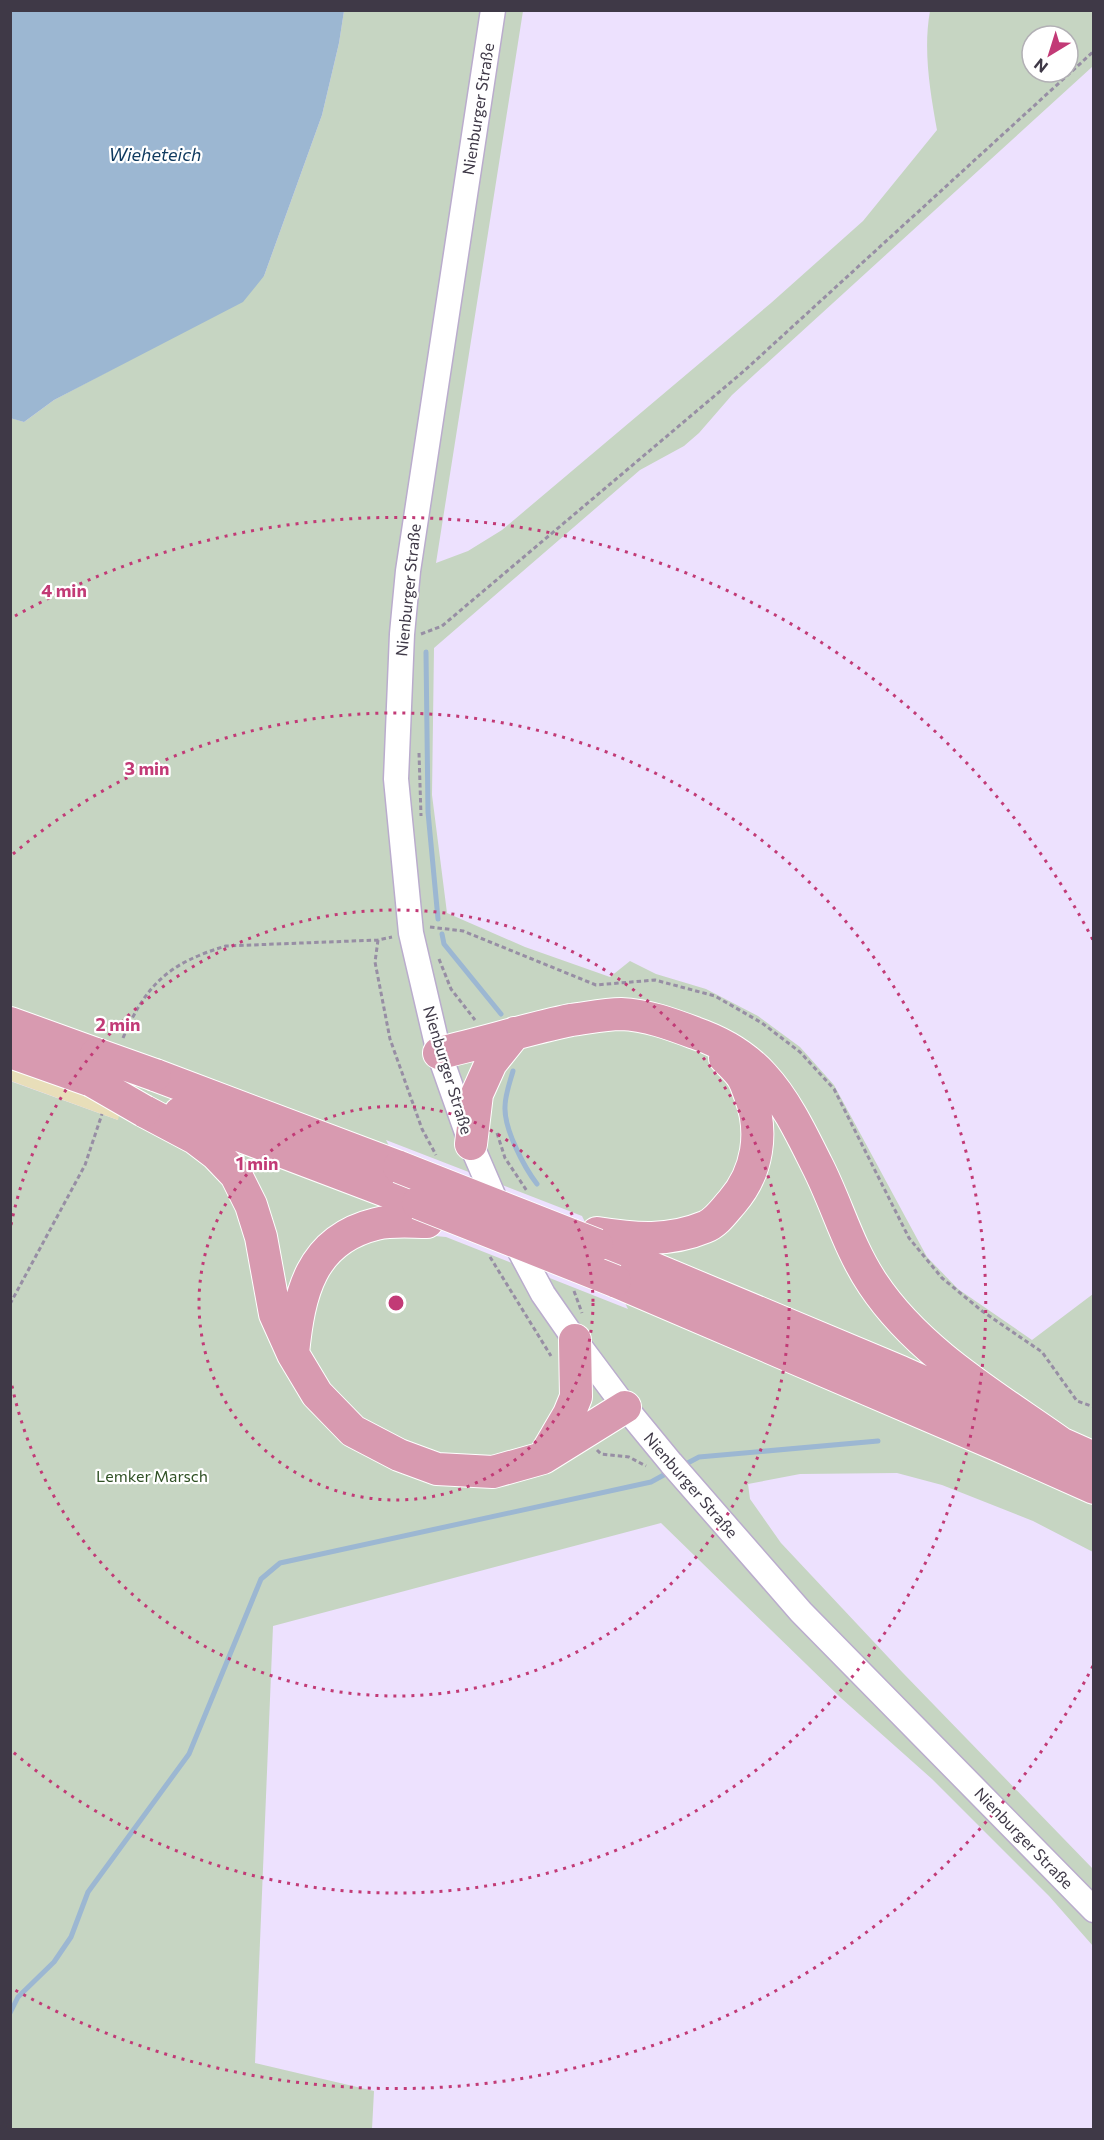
<svg xmlns="http://www.w3.org/2000/svg" width="1104" height="2140" font-family="Commissioner,sans-serif">
	<style>
		.green { fill: #c6d5c2; fill-rule: evenodd }
		.sand { fill: #e8deb9 }
		.water { fill: #9cb7d2 }
		.lines { fill: none; stroke-linecap: round; stroke-linejoin: round }
		.stream { stroke: #9cb7d2; stroke-width: 5 }
		.tertiary-casing { stroke: #baaccd; stroke-width: 27 }
		.trunk-casing { stroke: #fff; stroke-width: 34 }
		.path { stroke: #978ea4; stroke-width: 3; stroke-dasharray: 4.5 3; stroke-linecap: butt }
		.tertiary { stroke: #fff; stroke-width: 24 }
		.trunk { stroke: #d89ab0; stroke-width: 32 }
		.trunk-bridge-casing { stroke: #fff; stroke-width: 34; stroke-linecap: butt }
		.trunk-bridge { stroke: #d89ab0; stroke-width: 32 }
		.ring { fill: none; stroke: #c23a76; stroke-width: 3; stroke-dasharray: 3 6 }
		.labels { text-anchor: middle; stroke-width: 4.5; stroke-linejoin: round; paint-order: stroke }
		.street-label { font-size: 16px; fill: #3f3947; stroke: #fff }
		.park-label { font-size: 16px; fill: #305125; stroke: #fff }
		.water-label { font-size: 18px; font-style: italic; fill: #0f3a5f; stroke: #fff }
		.centre { fill: #c23a76; stroke: #fff; stroke-width: 3 }
		.ring-label { font-size: 18px; text-anchor: middle; font-weight: bold; fill: #c23a76; stroke: #fff; stroke-width: 4.5; stroke-linejoin: round; paint-order: stroke }
	</style>
	<rect width="100%" height="100%" fill="#ede1fe"/>
	<path class="green" d="M344,11H523L436,563L468,551L502,530L771,303L863,221L937,130C930,91 923,50 930,11H1093V68L1092,67L732,395L699,433L684,446L640,470L434,648L432,795L447,913L525,947L610,977L630,961L656,974L706,989L758,1016L800,1047L834,1085L927,1257L958,1289L1032,1340L1093,1294V1552L1033,1521L942,1485L897,1473L800,1474L748,1484L750,1499L781,1543L903,1673L1093,1869V1946L1049,1896L932,1779L841,1698L661,1523L273,1626L255,2063L374,2091L372,2129H11L10,1081L118,1120L11,1013V418L24,422L54,400L137,356L264,276L322,115L339,43ZM1032,36H1068V72H1032ZM386,1140L582,1216L628,1309L446,1237L435,1236Z"/>
	<path class="sand" d="M10,1013L132,1061L118,1120L11,1081Z"/>
	<path class="water" d="M11,10L344,11L339,43L322,115L264,276L243,302L54,400L24,422L10,418Z"/>
	<g class="lines">
		<path class="stream" d="M426,652L428,812L438,919
			M442,934L444,944L501,1014
			M513,1071C510,1082 505,1095 505,1107C504,1129 524,1167 537,1184
			M682,1466L699,1457L878,1441
			M10,2013L18,1997L54,1962L71,1937L88,1892L189,1754L261,1579L280,1563L651,1482L671,1471"/>
		<defs>
			<path id="tertiary" d="M493,10L408,571L402,634L396,779L411,933L439,1053L471,1144L505,1223L543,1294L575,1340L625,1407L671,1463L801,1612L1094,1910"/>
			<path id="trunk" d="M10,1023L96,1054
				M10,1052L92,1081
				M439,1053C484,1043 527,1029 571,1020C587,1018 605,1014 621,1014C647,1015 671,1024 695,1033C721,1042 745,1056 763,1076C786,1101 802,1135 817,1165C837,1204 848,1247 873,1284C919,1353 996,1397 1062,1444
				M155,1075L399,1167
				M144,1111L195,1138L216,1154L236,1175L251,1205L261,1237L275,1314L293,1354L317,1394L353,1431L399,1455L437,1469L493,1472L543,1458L625,1407
				M180,1113L418,1203
				M471,1144L477,1094L491,1063L515,1033
				M597,1233C635,1239 669,1242 705,1227C716,1223 724,1211 732,1202C758,1172 764,1132 750,1095C748,1090 746,1083 743,1078C739,1071 731,1064 725,1058
				M597,1245L901,1372L1094,1458
				M615,1281L1000,1446L1094,1488
				M293,1353C299,1294 310,1240 376,1224C392,1220 411,1222 427,1222
				M545,1455L569,1414L576,1397L575,1340"/>
		</defs>
		<use href="#tertiary" class="tertiary-casing"/>
		<use href="#trunk" class="trunk-casing"/>
		<path class="path" d="M421,634L442,626L744,371L1094,51
			M419,753L421,816
			M430,927L463,931L596,985L655,980L715,996L762,1023L800,1052L834,1089L909,1238L942,1278L982,1311L1042,1352L1077,1401L1094,1407
			M378,940L375,962L390,1039L422,1129L436,1155
			M439,959L451,989L475,1020
			M123,1038C146,984 169,963 226,946L378,940L392,937
			M497,1133L505,1158L527,1191
			M490,1257L551,1356
			M574,1291L582,1313
			M10,1304L85,1165L102,1114
			M597,1450L601,1454L629,1457L646,1466"/>
		<use href="#tertiary" class="tertiary"/>
		<use href="#trunk" class="trunk"/>
		<defs>
			<path id="trunk-bridge" d="M96,1054L155,1075
				M92,1081L144,1111
				M399,1167L597,1245
				M418,1203L615,1281"/>
		</defs>
		<use href="#trunk-bridge" class="trunk-bridge-casing"/>
		<use href="#trunk-bridge" class="trunk-bridge"/>
	</g>
	<g class="ring">
		<circle cx="396" cy="1303" r="197"/>
		<path d="M11 1225A393 393 0 1 1 11 1381"/>
		<path d="M13 854A590 590 0 1 1 13 1752"/>
		<path d="M1093 1666A786 786 0 0 1 15 1990M15 616A786 786 0 0 1 1093 940"/>
	</g>
	<g class="labels">
		<g class="street-label">
			<text transform="translate(478 109) rotate(-81)" y="6">Nienburger Straße</text>
			<text transform="translate(408 590) rotate(-84)" y="6">Nienburger Straße</text>
			<text transform="translate(448 1070) rotate(73)" y="6">Nienburger Straße</text>
			<text transform="translate(691 1485) rotate(49)" y="6">Nienburger Straße</text>
			<text transform="translate(1024 1838) rotate(46)" y="6">Nienburger Straße</text>
		</g>
		<g class="park-label">
			<text x="152" y="1482">Lemker Marsch</text>
		</g>
		<g class="water-label">
			<text x="155" y="161">Wieheteich</text>
		</g>
	</g>
	<circle cx="396" cy="1303" r="9" class="centre"/>
	<g class="ring-label">
		<text x="64" y="597">4 min</text>
		<text x="147" y="775">3 min</text>
		<text x="118" y="1031">2 min</text>
		<text x="257" y="1170">1 min</text>
	</g>
	<rect width="1104" height="2140" fill="none" stroke="#3f3947" stroke-width="24"/>
	<g transform="translate(1050 54) rotate(218)"><circle r="28" fill="#ffffff" stroke="#b2b0b5" stroke-width="1.5"/>
	<path d="M0-4.5L10 22L0 15L-10 22Z" fill="#c23a76"/>
	<text y="-9" font-size="16" font-weight="bold" text-anchor="middle" fill="#3f3947">N</text>
	</g>
</svg>
